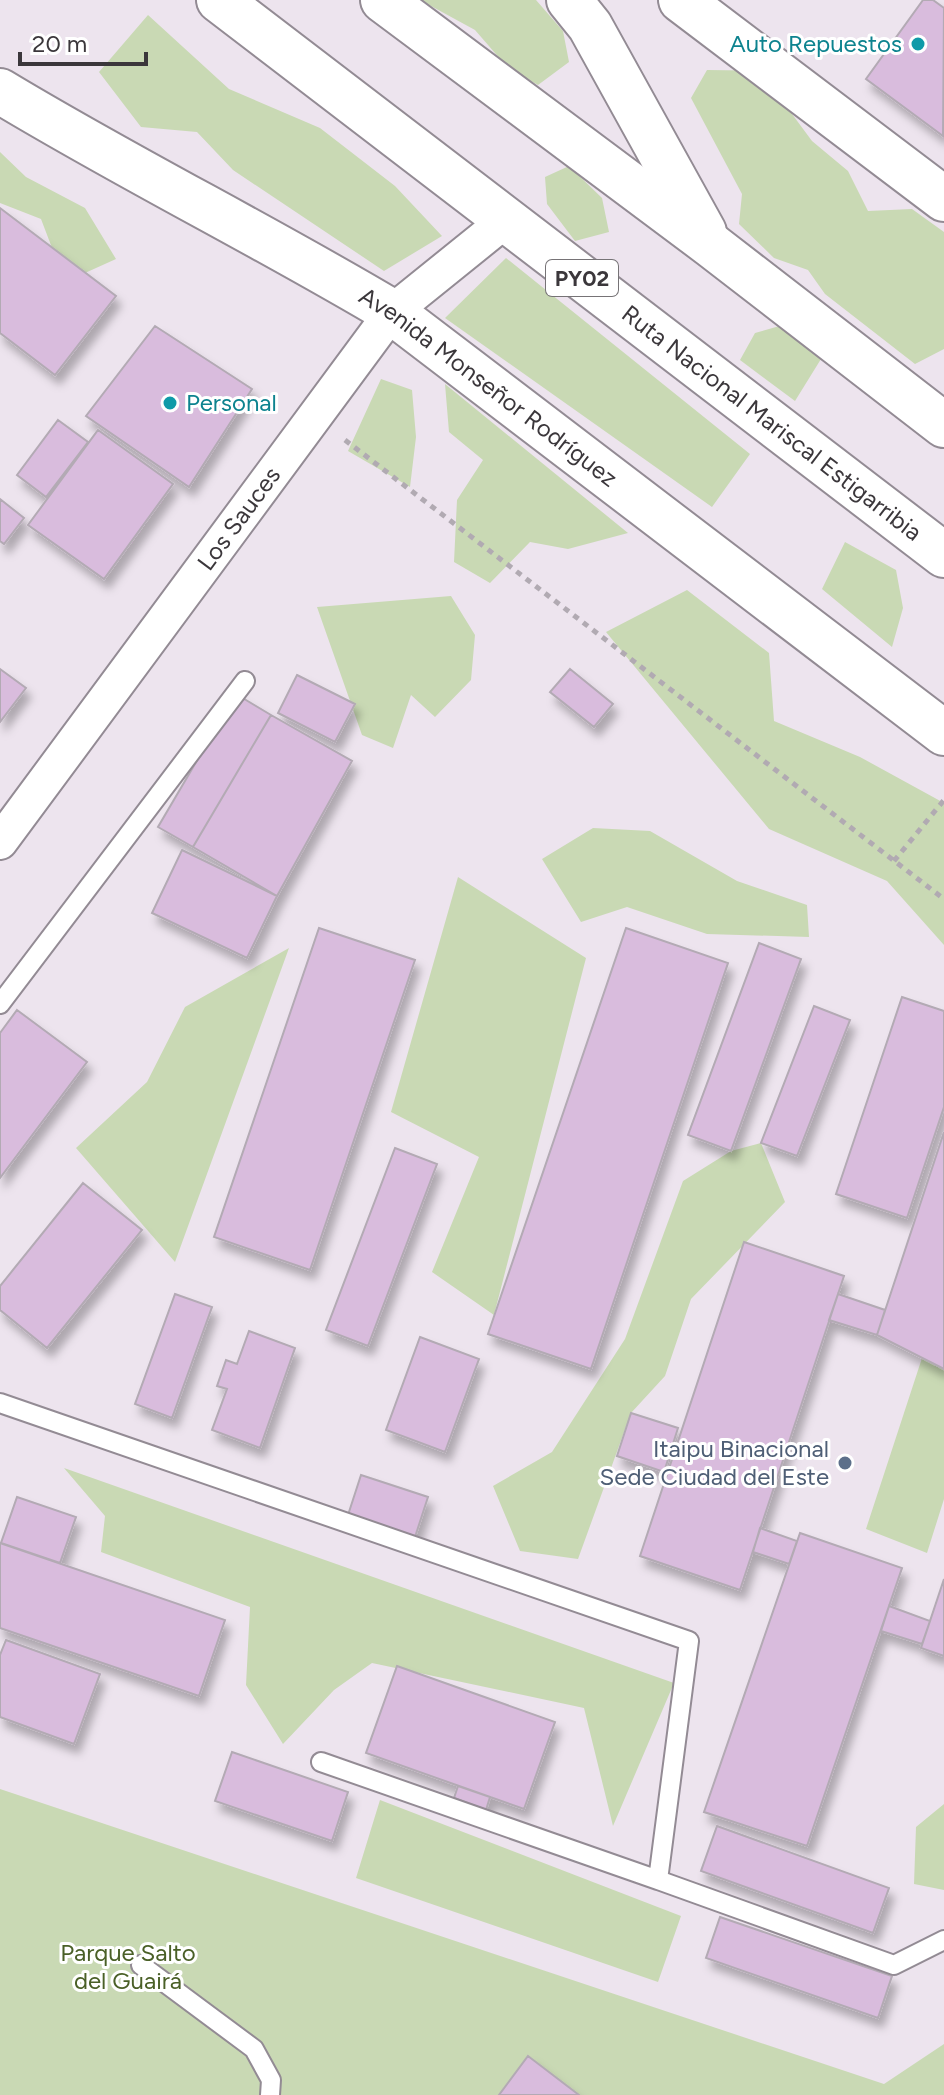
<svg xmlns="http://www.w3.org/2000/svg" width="944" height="2095" font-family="Figtree,sans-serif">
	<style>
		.green { fill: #c9d9b4 }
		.building { fill: #d9bcdd; stroke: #b3aab4; stroke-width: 2; filter: url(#shadow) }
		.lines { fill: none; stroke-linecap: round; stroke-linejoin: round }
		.service-casing { stroke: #938b94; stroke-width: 22 }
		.minor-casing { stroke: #938b94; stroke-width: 38 }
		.tertiary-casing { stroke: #938b94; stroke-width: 48 }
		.trunk-casing { stroke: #938b94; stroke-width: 48 }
		.path { stroke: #b1aab2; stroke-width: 5; stroke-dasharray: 6 6; stroke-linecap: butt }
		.service { stroke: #fff; stroke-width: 18 }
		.minor { stroke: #fff; stroke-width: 34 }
		.tertiary { stroke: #fff; stroke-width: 44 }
		.trunk { stroke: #fff; stroke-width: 44 }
		.culture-dot { fill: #0f9aa8; stroke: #fff; stroke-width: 3 }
		.service-dot { fill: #5c6f8a; stroke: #fff; stroke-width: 3 }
		.labels { text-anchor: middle; stroke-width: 6; stroke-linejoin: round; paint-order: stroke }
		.shield { fill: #fff; stroke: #767376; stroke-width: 2 }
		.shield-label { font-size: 22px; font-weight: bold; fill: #3b373b }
		.culture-label { font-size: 24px; fill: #0d838f; stroke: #fff; text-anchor: end }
		.street-label { font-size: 24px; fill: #3b373b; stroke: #fff }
		.service-label { font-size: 24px; fill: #4e5e75; stroke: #fff; text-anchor: end }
		.park-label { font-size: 24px; fill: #4a6027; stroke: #fff }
	</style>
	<defs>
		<filter id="shadow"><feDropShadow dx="5" dy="9" stdDeviation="4" flood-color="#0004"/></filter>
	</defs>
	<rect width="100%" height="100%" fill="#ede4ee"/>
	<path class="green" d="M420,0H536L563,31L569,62L538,85L508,68L475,30Z
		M148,15L229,89L320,128L395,186L442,236L384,271L233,170L197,132L141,127L99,72Z
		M707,70L775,71L792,114L812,141L848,171L868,211L912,209L944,232V349L915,364L825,294L808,270L774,258L739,224L742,194L691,98Z
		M0,152L26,177L85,208L116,259L65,282L41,219L0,203Z
		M569,166L602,198L609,232L575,241L547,204L545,177Z
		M506,258L750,454L712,507L445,318Z
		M783,325L821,359L795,401L740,360L755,333Z
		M381,379L412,390L416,437L410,487L348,451Z
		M445,384L628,533L568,549L530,542L490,583L454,562L457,500L483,460L449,432Z
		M845,542L896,570L903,608L892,647L822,589Z
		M687,590L769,653L774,721L860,757L944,803V945L887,881L769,829L606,632Z
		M451,596L475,635L471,680L435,717L411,695L393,748L362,735L317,607Z
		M593,828L650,831L737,881L807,905L809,937L707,934L627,907L581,922L542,859Z
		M458,877L586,958L494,1315L432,1272L479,1157L391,1112Z
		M289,948L175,1262L76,1148L147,1082L185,1007Z
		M761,1143L785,1202L691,1299L665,1376L631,1413L578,1559L520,1551L493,1486L552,1452L625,1339L683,1181L731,1151Z
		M922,1358L944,1369V1499L927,1553L866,1529Z
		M64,1468L674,1683L613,1826L584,1708L372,1663L334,1690L283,1744L246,1685L250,1607L101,1552L105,1516Z
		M0,1789L884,2084L944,2044V2095H0Z
		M380,1800L681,1916L658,1982L356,1878Z
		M944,1804V1890L914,1884L916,1827Z"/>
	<path class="building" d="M923,0H933L944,8L943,136L866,79Z
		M0,208L116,296L55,375L0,333Z
		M155,326L252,389L189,487L86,416Z
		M58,420L88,442L46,497L17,475Z
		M98,430L173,484L104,579L28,525Z
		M0,499L24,518L4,544L0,541Z
		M0,669L26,688L0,722Z
		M570,669L613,704L594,727L550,692Z
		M297,675L355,704L335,742L278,713Z
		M236,694L271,715L193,847L158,827Z
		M271,715L352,761L277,896L193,847Z
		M182,850L277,896L247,958L152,913Z
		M319,928L415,960L310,1270L214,1237Z
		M626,928L728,963L591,1369L488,1334Z
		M759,943L801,959L731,1151L688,1135Z
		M902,997L944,1011V1107L907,1218L836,1194Z
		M814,1006L850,1020L797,1156L761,1143Z
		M17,1010L87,1062L0,1178V1033Z
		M944,1132V1369L877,1335Z
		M395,1148L437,1164L368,1346L326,1330Z
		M83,1183L142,1230L47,1348L0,1310V1286Z
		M744,1242L844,1276L740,1590L640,1556Z
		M175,1294L212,1307L172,1418L135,1404Z
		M838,1294L885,1310L877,1335L829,1320Z
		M249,1331L295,1348L260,1448L212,1430L227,1389L217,1386L226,1360L237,1364Z
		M420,1337L479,1359L445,1452L386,1430Z
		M631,1413L678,1428L664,1472L617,1456Z
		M361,1475L428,1497L415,1537L348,1515Z
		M17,1497L76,1517L60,1563L1,1543Z
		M760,1528L797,1541L789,1564L753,1552Z
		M800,1533L902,1568L807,1846L704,1812Z
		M0,1543L225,1620L199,1696L0,1628Z
		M944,1579V1656L921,1648Z
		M889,1606L930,1621L922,1644L881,1631Z
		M6,1640L100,1674L74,1744L0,1717V1655Z
		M397,1666L555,1722L524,1809L366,1753Z
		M232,1752L348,1792L332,1841L215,1801Z
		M458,1786L490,1797L486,1810L454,1798Z
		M717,1826L889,1888L873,1933L701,1871Z
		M720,1917L892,1976L878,2018L706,1958Z
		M528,2056L579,2095H499Z"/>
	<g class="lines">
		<defs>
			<path id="service" d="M0,1004L245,681
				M0,1403L689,1641L658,1880L894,1965L944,1940
				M321,1762L658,1880
				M141,1965L254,2049L271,2080L270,2095"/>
			<g id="minor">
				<path id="s1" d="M0,842L392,312L506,220"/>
			</g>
			<g id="tertiary">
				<path d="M681,0L944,199"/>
				<path id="s2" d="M0,91C129,169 263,235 392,312L944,733"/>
			</g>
			<g id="trunk">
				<path id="s3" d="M219,0L944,555"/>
				<path d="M383,0L711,245L944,425"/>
				<path d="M569,0L590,26L704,232"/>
			</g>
		</defs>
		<use href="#service" class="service-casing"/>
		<use href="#minor" class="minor-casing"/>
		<use href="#tertiary" class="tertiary-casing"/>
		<use href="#trunk" class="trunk-casing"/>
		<path class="path" d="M345,440L944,899
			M894,861L944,800"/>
		<use href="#service" class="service"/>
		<use href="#minor" class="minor"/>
		<use href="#tertiary" class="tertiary"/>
		<use href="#trunk" class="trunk"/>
	</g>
	<g class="culture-dot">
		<circle cx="918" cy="44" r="8"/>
		<circle cx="170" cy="403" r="8"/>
	</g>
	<circle class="service-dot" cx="845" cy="1463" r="8"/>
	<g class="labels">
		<rect class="shield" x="546" y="260" width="72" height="36" rx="6"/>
		<g class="shield-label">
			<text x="582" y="286">PY02</text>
		</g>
		<g class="culture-label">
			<text x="902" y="52">Auto Repuestos</text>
			<text x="186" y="411" text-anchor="start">Personal</text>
		</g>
		<g class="street-label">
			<text dy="8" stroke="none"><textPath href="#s2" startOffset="572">Avenida Monseñor Rodríguez</textPath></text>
			<text dy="8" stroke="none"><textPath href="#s3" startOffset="696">Ruta Nacional Mariscal Estigarribia</textPath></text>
			<text dy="8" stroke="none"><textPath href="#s1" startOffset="402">Los Sauces</textPath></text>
		</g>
		<g class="service-label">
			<text x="829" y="1457">Itaipu Binacional<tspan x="829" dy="28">Sede Ciudad del Este</tspan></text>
		</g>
		<g class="park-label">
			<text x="128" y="1961">Parque Salto<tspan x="128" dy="28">del Guairá</tspan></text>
		</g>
	</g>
	<path d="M20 52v12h126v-12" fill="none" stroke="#3b373b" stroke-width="4"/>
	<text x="32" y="52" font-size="24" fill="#3b373b" stroke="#ffffff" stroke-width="6" paint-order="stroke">20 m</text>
</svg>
